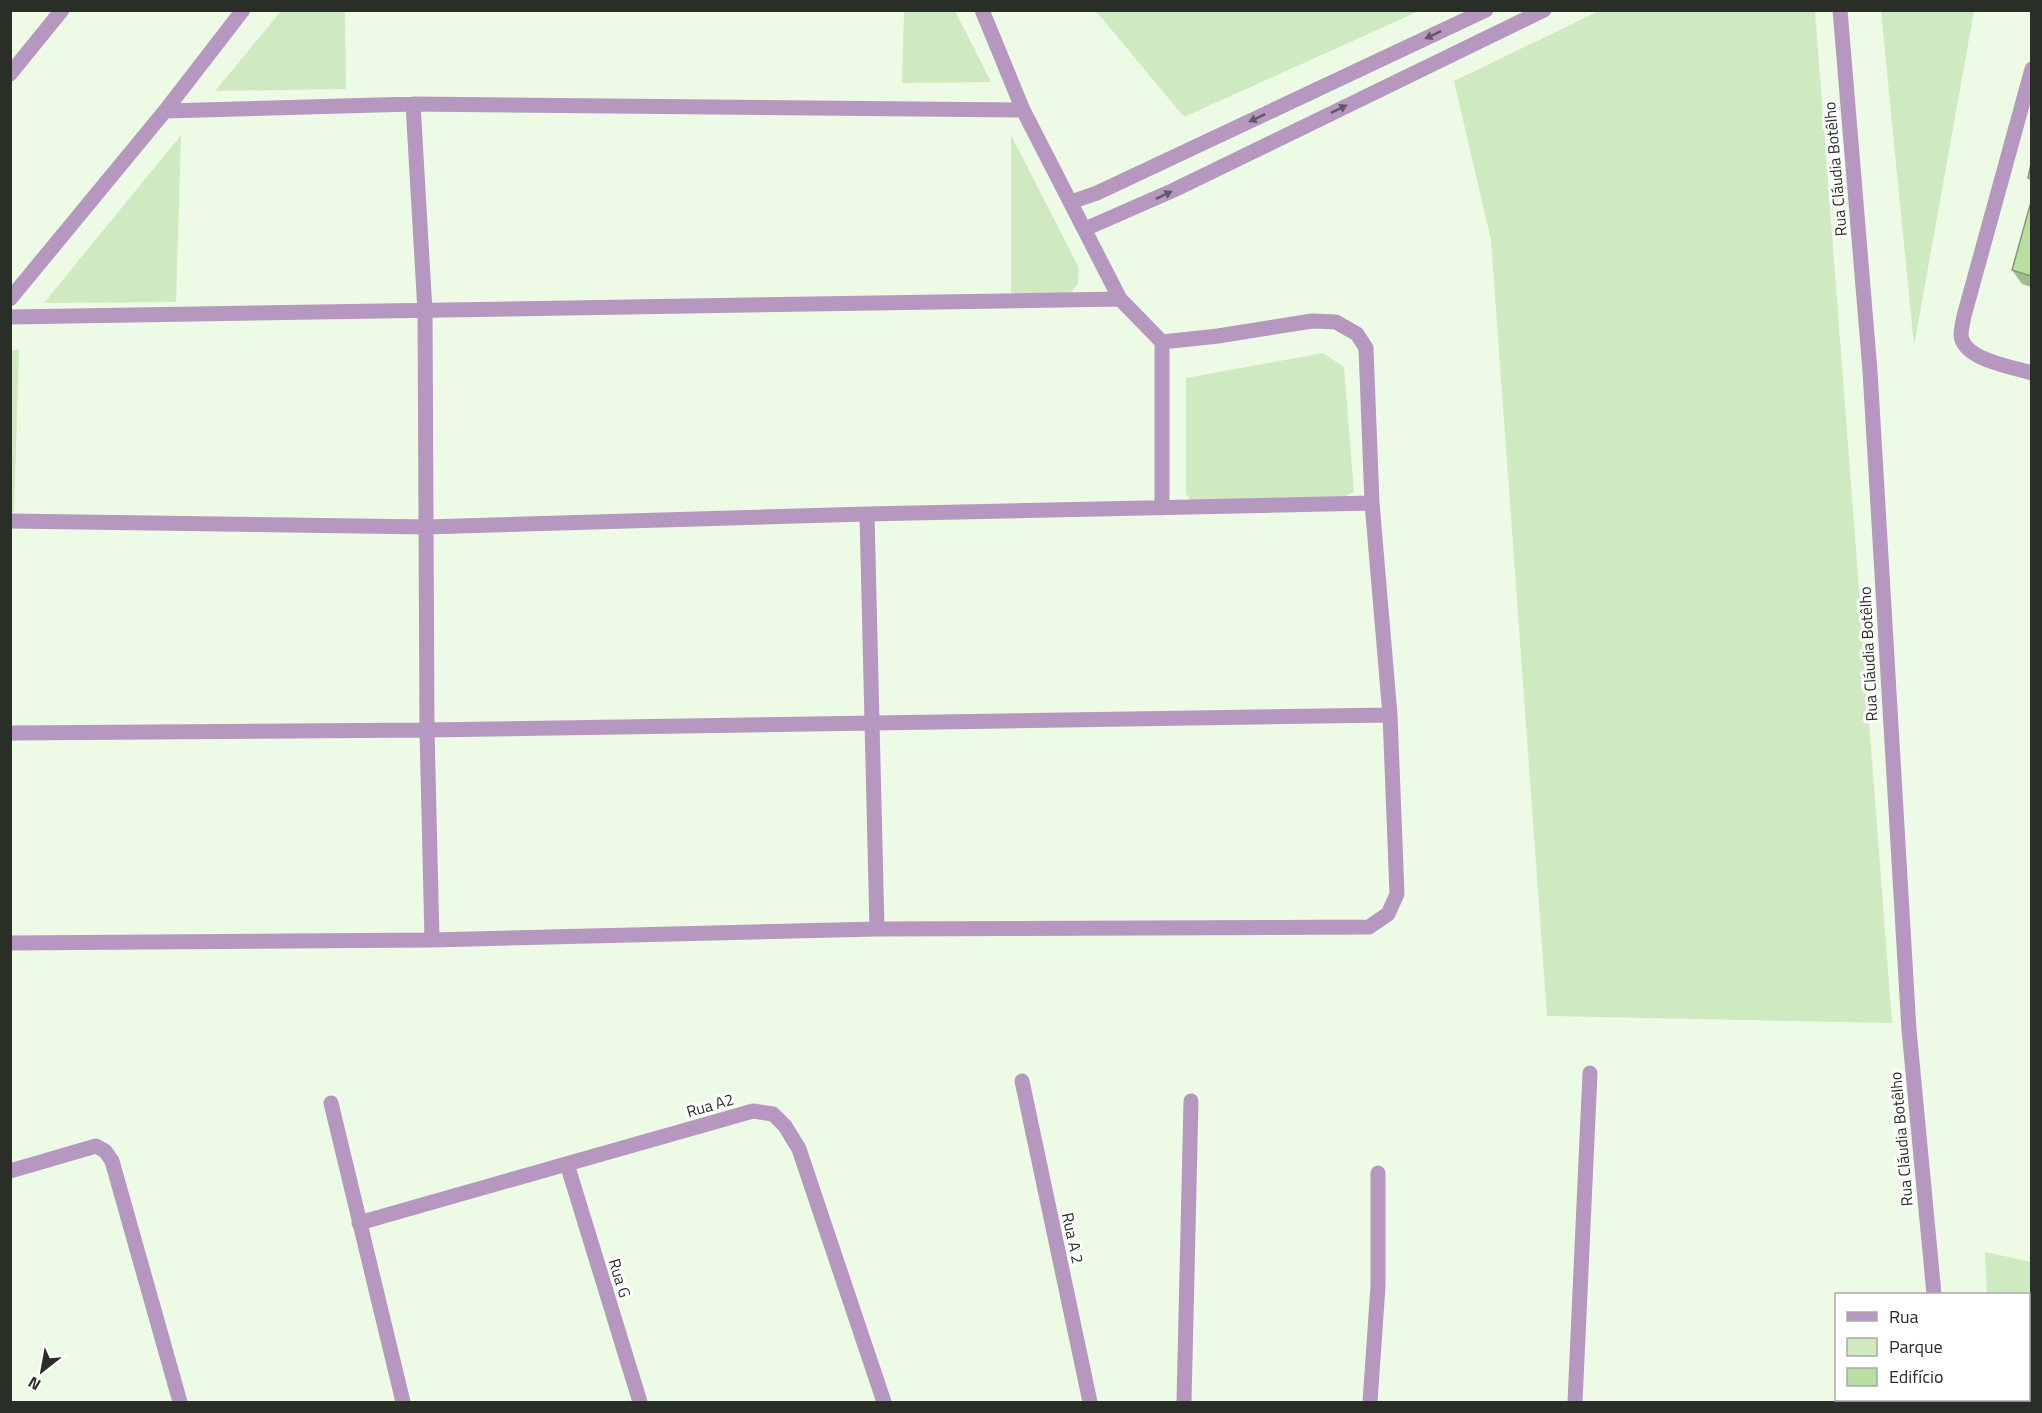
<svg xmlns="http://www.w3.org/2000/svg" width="2042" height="1413" font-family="'Titillium Web',sans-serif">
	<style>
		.green { fill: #cfe9c0 }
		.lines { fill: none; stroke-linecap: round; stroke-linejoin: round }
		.street { stroke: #b697c0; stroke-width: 15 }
		.wall { fill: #9ebf8a }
		.building { fill: #b8dea1; stroke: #819b71; stroke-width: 1.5 }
		.oneway { fill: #615864 }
		.labels { text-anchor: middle; stroke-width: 6; stroke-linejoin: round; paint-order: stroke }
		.street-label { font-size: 16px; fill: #292e26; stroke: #fff }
	</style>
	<rect width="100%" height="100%" fill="#edfbe6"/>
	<path class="green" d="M282,10L345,11L346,89L215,91Z
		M904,11H955L991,82L902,83Z
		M1096,11H1419L1184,117Z
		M1599,11H1815L1892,1023L1547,1016L1491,240L1454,81Z
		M1881,11H1974L1914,346Z
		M181,135L176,302L44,303Z
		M1011,135L1079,268L1078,283L1071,293H1011Z
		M19,349L14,512H11L10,351Z
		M1323,353L1344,367L1354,492L1333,502L1193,503L1186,494V378Z
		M1985,1252L2031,1262V1402H1994V1400H2028V1294H1987Z"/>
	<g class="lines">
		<path class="street" d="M982,10L1023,110L1120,299L1162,342V508
			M1840,10L1870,371L1909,1030L1934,1294
			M2032,69L1964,316C1963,322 1961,329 1961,335C1963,360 2013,367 2032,373
			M10,74L62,10
			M413,104L425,311L427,730L432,940
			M165,111L413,104L1023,110
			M1071,202L1097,193L1486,10
			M1085,229L1174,190L1544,10
			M10,299L165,111L243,10
			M10,317L1120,299
			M867,514L877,929
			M10,521L427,527L867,514L1372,503
			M10,733L427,730L1390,715
			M10,943L432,940L877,929L1369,927L1388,914L1397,894L1390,715L1372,503L1366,348L1357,334L1336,322L1312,321L1218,336L1162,342
			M1022,1081L1090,1402
			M331,1103L403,1402
			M567,1164L640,1402
			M10,1171L96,1146L105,1151L112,1161L180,1402
			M359,1223L753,1111L773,1114L785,1126L799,1149L884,1402
			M1944,1400L1945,1402
			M1184,1402L1191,1101
			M1370,1402L1378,1286V1173
			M1575,1402L1590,1073"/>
	</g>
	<path class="wall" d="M2031,202V287L2022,284L2012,270Z"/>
	<path class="building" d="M2031,164V179L2028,178Z
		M2031,202V276L2012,270Z"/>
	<defs><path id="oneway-solid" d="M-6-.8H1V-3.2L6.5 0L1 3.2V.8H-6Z" transform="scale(1.5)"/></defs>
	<g class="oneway">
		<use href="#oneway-solid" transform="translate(1433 35) rotate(155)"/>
		<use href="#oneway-solid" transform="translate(1339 109) rotate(-26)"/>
		<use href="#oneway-solid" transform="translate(1257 118) rotate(155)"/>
		<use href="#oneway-solid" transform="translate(1164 195) rotate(-25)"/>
	</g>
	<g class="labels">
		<g class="street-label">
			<text transform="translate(1835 169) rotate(-95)" y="6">Rua Cláudia Botêlho</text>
			<text transform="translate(1868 654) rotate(-93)" y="6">Rua Cláudia Botêlho</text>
			<text transform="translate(710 1105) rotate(-16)" y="6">Rua A2</text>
			<text transform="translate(1901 1139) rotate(-95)" y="6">Rua Cláudia Botêlho</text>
			<text transform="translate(1073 1238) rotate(78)" y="6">Rua A 2</text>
			<text transform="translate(620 1278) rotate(73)" y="6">Rua G</text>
		</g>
	</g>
	<rect width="2042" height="1413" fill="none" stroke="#292e26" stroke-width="24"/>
	<rect x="1835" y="1293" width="195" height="108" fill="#ffffff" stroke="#a9aba8" stroke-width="1.5"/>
	<rect x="1847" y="1312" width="30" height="9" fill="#b697c0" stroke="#a9aba8" stroke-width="1.5"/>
	<text x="1889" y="1323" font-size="18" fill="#292e26">Rua</text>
	<rect x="1847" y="1338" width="30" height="18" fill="#cfe9c0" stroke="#a9aba8" stroke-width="1.5"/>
	<text x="1889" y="1353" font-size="18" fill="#292e26">Parque</text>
	<rect x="1847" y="1368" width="30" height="18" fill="#b8dea1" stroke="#a9aba8" stroke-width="1.5"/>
	<text x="1889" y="1383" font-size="18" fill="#292e26">Edifício</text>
	<g transform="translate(42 1371) rotate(211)" stroke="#ffffff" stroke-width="4.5" paint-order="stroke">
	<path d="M0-4.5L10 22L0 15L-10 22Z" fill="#292e26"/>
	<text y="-9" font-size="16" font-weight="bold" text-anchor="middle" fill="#292e26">N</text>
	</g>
</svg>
